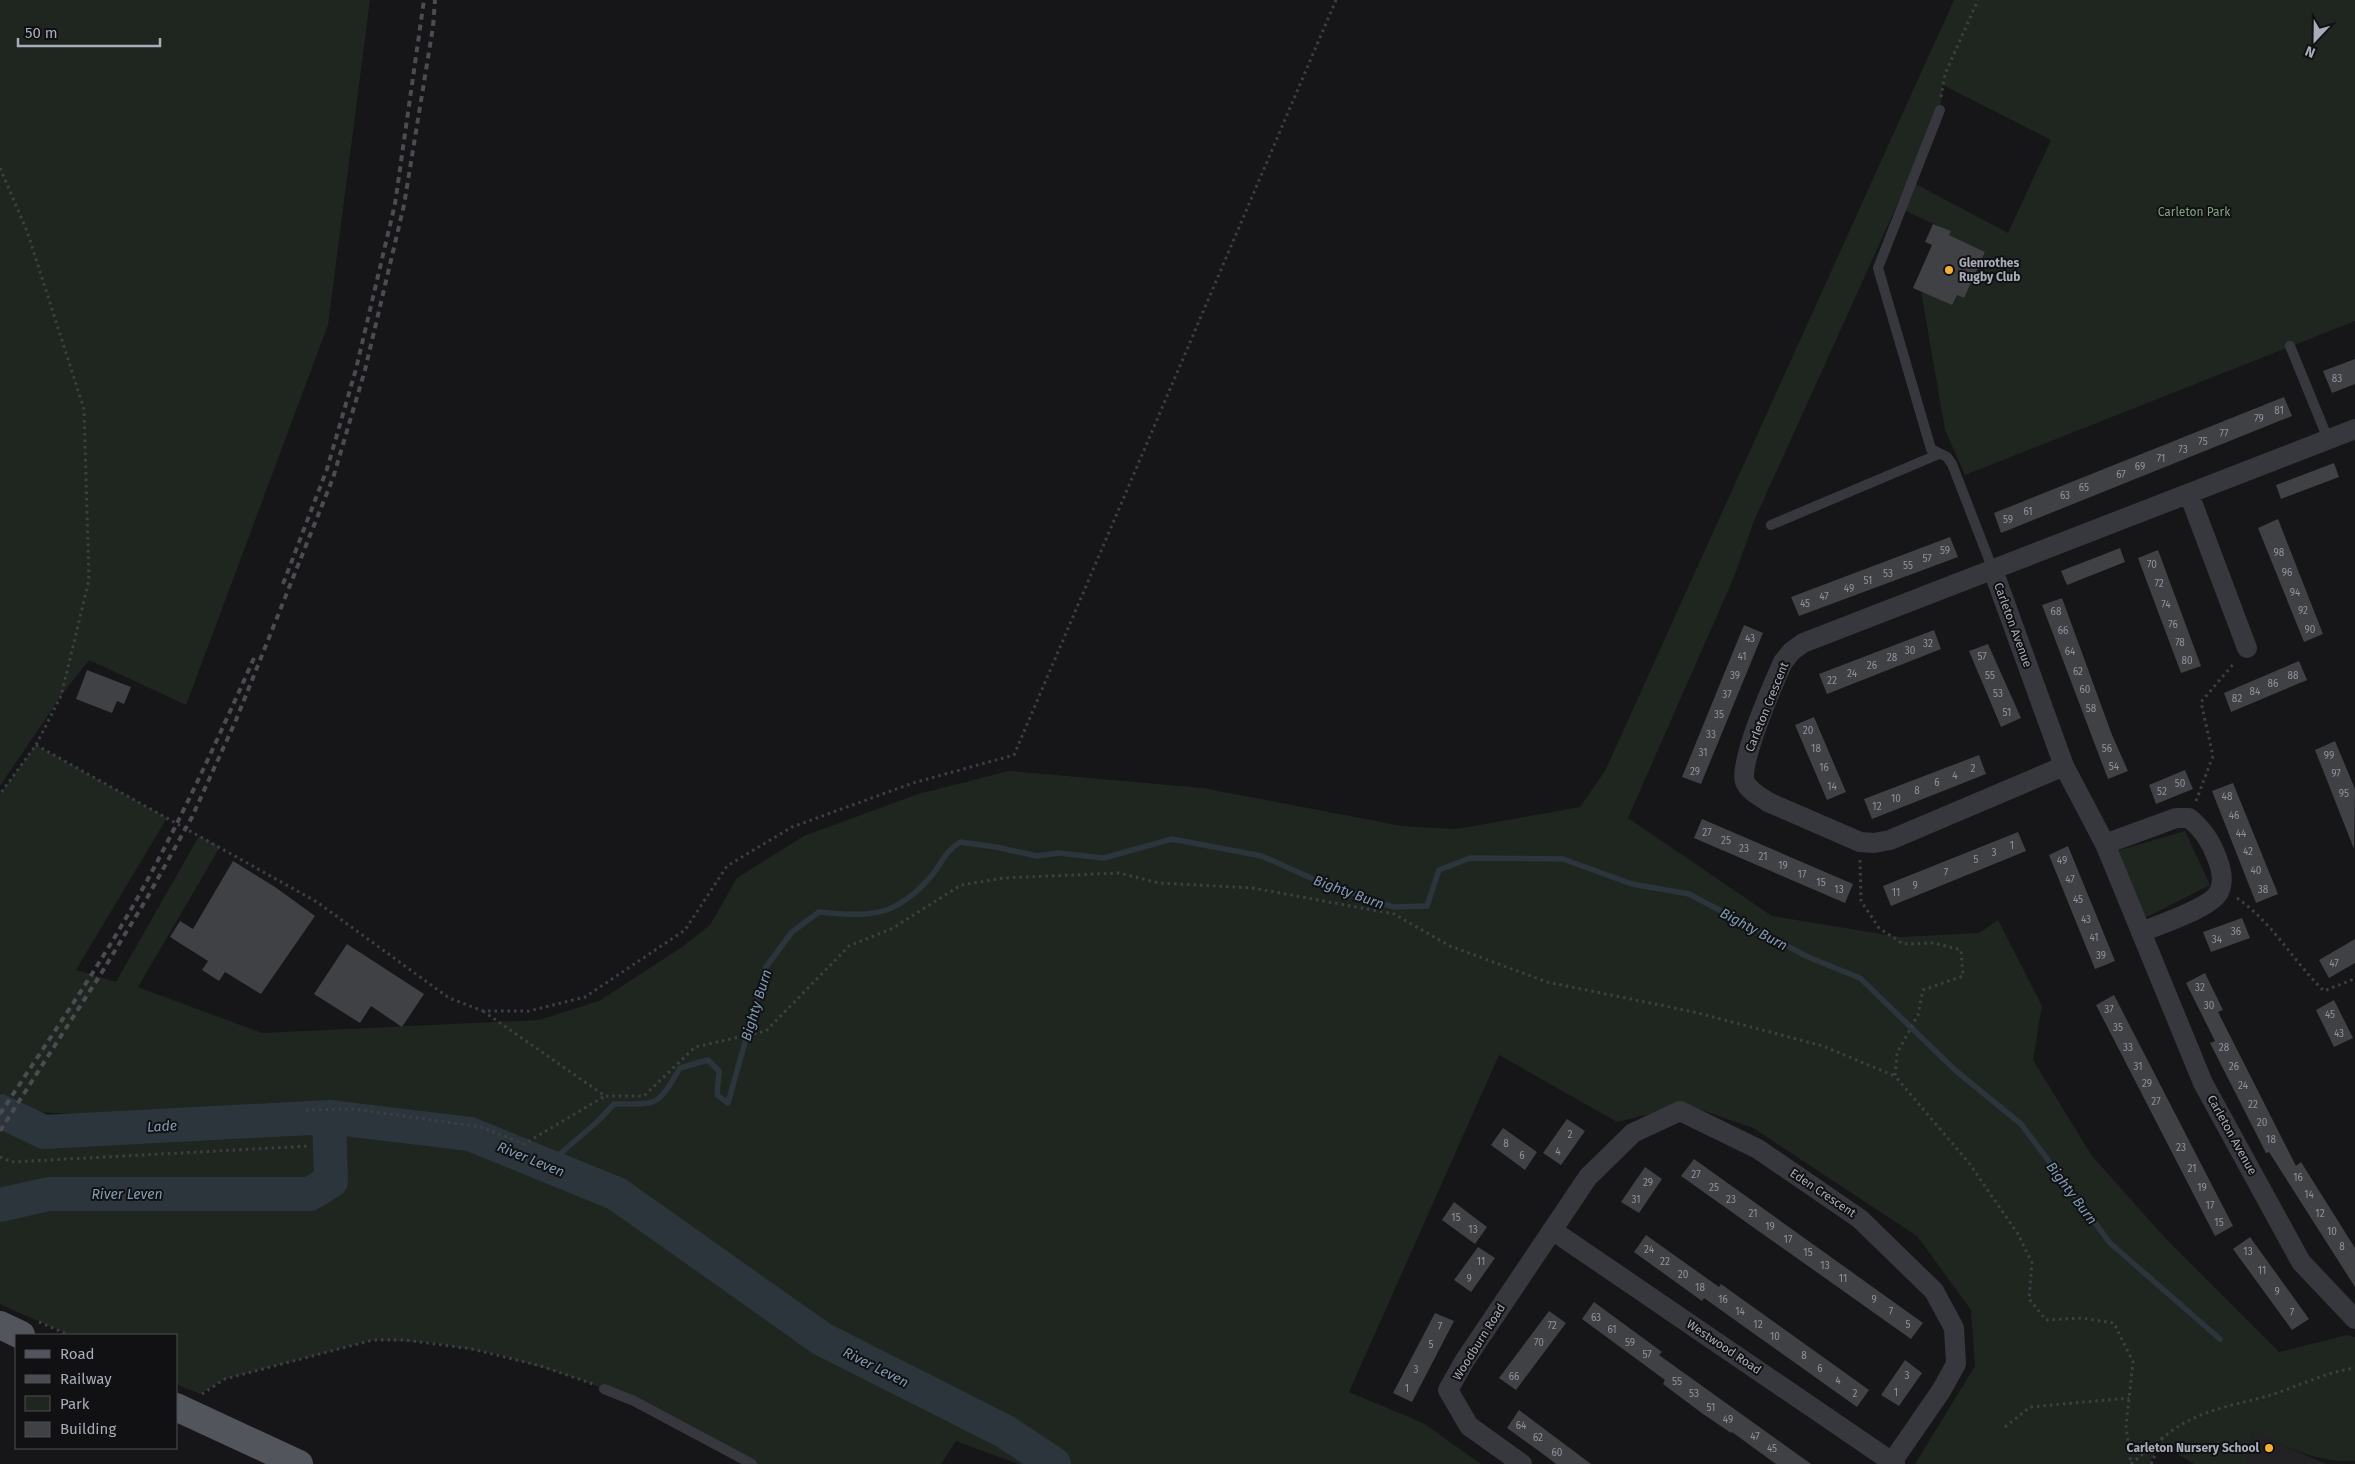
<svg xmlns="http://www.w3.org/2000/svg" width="2355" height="1464" font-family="'Fira Sans',sans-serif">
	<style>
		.built { fill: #222225 }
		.green { fill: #1e261f }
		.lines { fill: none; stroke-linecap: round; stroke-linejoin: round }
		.stream { stroke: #2c353c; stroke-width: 5.5 }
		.river { stroke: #2c353c; stroke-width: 34 }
		.building { fill: #404145 }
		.path { stroke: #3d3f44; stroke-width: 3; stroke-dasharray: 2.5 4; stroke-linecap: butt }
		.service { stroke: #37383d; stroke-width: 10 }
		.minor { stroke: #37383d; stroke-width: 20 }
		.primary { stroke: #53555c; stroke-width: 28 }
		.rail { stroke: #4a4c52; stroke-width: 4; stroke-dasharray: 6 5; stroke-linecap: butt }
		.poi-dot { fill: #f2b134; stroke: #111113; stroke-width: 2 }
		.labels { text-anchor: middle; stroke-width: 4; stroke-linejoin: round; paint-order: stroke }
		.number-label { font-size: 10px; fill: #8e929b }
		.park-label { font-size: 12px; fill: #7fa381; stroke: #111113 }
		.poi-label { font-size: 12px; font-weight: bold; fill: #a8adb8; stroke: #111113; text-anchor: start }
		.street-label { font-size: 12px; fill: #a8adb8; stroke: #111113 }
		.water-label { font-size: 14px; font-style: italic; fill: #7f9bb3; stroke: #111113 }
	</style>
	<rect width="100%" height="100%" fill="#161618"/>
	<path class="built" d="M2253,1432L2326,1464H2247Z"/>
	<path class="green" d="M0,0H370L328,325L186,705L89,660L61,696L0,786Z
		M1954,0H2355V321L1965,475L1945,430L1921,291L1952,305L1957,295L1964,298L1985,252L1949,235L1950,231L1901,209L1912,182L2008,233L2051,140L1943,85L1940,110L1754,521L1734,577L1628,818L1772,916L1900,937L1979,933L1998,920L2042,1006L2033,1060L2092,1156L2167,1240L2279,1352L2347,1335L2355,1337V1461C2320,1464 2285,1446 2253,1432L2247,1464H2194L2159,1443L2149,1464H1915L1975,1366L1971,1310L1917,1236L1753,1128L1687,1105L1617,1122L1499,1055L1349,1392L1423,1423L1481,1464H1018L956,1441L941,1464H752L604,1389L579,1379L500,1355L435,1343L373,1340L225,1379L200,1394L176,1384V1335H69L0,1304V1119L38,1140L93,1139L118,1116L33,1112L0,1093V794L36,745L167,818L76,970L116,982L199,836L220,847L138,987L262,1033L539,1020L599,1001L682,947L710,925L737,878L804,836L918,794L1009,771L1203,788L1402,826L1457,829L1580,807L1605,771Z
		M2185,831L2210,885L2143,919L2116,851Z"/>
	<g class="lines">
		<path class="stream" d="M547,1165L597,1122L614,1104C659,1104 657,1107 680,1068L708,1060L719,1071L717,1095L728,1103L766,967L792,932L819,912C871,917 896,918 933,874C943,861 945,852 960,842L996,847L1037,856L1058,853L1104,858L1172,839L1262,856L1313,879L1393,907L1427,906L1439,870L1470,858L1563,859L1632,884L1689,894L1808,957L1860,978L1955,1070L2021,1124L2110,1243L2220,1339"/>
		<path class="river" d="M0,1111L44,1132L329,1117L470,1134L617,1194L822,1339L1004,1431L1054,1464
			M0,1205L49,1194H310L331,1181L329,1117"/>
	</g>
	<path class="building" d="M1933,224L1951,231L1949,235L1985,252L1964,298L1957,295L1952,305L1913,288L1932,245L1925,242Z
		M2355,359V384L2332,393L2323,371Z
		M2284,397L2292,416L2001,533L1994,513Z
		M2334,463L2339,477L2281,499L2276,485Z
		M2278,519L2323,634L2304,642L2258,528Z
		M1950,537L1958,557L1799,616L1791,597Z
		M2120,548L2125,562L2067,585L2061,571Z
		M2158,550L2201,666L2181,673L2138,558Z
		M2062,598L2112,735L2128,771L2108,779L2042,605Z
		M1744,625L1763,633L1701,784L1682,777Z
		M1934,630L1941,649L1827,694L1819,674Z
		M1988,644L2021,718L2001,727L1969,651Z
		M2299,661L2307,680L2231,712L2224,693Z
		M87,670L131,687L124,704L117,701L112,713L76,699Z
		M1814,717L1846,792L1827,800L1795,725Z
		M2335,741L2355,789L2354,849L2315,750Z
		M1979,755L1986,774L1872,819L1864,799Z
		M2185,770L2193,789L2156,804L2149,785Z
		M2233,783L2278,894L2256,903L2212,791Z
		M1702,819L1853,884L1845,903L1694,838Z
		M2018,832L2026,851L1891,906L1883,886Z
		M2068,846L2115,961L2095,969L2049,855Z
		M233,861L275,887L315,916L261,994L225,972L219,981L202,970L208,961L170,937L180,921L193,929Z
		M2242,918L2250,938L2211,952L2203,932Z
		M2355,939V963L2329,978L2319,960Z
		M347,944L424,994L402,1027L371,1006L360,1023L314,994Z
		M2205,973L2223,1010L2218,1012L2296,1166L2301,1162L2355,1248V1287L2269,1152L2266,1153L2210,1043L2215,1041L2186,983Z
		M2114,995L2233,1226L2215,1236L2096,1005Z
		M2334,1000L2353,1038L2334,1047L2316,1010Z
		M1567,1119L1585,1131L1561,1165L1543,1153Z
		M1503,1128L1537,1152L1525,1170L1491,1145Z
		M1694,1159L1923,1323L1911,1339L1681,1176Z
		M1645,1167L1662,1179L1639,1213L1621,1202Z
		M1454,1202L1487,1227L1475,1244L1442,1220Z
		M1646,1235L1719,1287L1721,1284L1869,1390L1857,1407L1704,1298L1702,1301L1634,1252Z
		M2250,1237L2309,1319L2292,1330L2233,1249Z
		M1478,1247L1495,1258L1471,1292L1454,1280Z
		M1594,1302L1662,1352L1659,1355L1811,1464H1776L1732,1432L1731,1433L1703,1414L1663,1384L1665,1380L1582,1319Z
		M1549,1311L1566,1323L1516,1390L1499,1378Z
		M1435,1313L1454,1321L1412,1402L1393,1393Z
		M1905,1360L1922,1373L1899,1406L1881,1395Z
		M1519,1410L1591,1464H1556L1543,1454L1507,1428Z"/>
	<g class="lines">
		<path class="path" d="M1941,97L1945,74L1978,0
			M0,168L27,231L84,409L89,580L61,696L36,745L0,794
			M36,745L317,902L449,998L483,1011H529L585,997L685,930L727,866L792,827L913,783L1014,755L1336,0
			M2196,801L2213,756L2201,702L2235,662
			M1860,860L1861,901L1879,928L1903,944L1934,943L1961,950L1963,976L1923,990L1918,1015L1897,1053L1895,1076L1969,1163L2018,1234L2032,1263L2029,1299L2046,1320L2082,1318L2114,1323L2133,1362L2126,1426L2131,1464
			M2237,898C2273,923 2293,961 2324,991L2351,980L2355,982
			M483,1011L605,1096H644L695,1047L766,1031L849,946L893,928L961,885L1004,878L1119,873L1159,883L1253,888L1394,914L1450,946L1547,982L1694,1012L1823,1046L1895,1076
			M306,1110L354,1109L481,1127L524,1144L605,1096
			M0,1157L12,1162L310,1146
			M39,1322L69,1335
			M202,1394L225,1379L373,1340H405L472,1349L541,1366L593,1384
			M2005,1427L2030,1407L2129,1398
			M2131,1464C2149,1449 2166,1433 2186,1422C2213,1407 2245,1403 2274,1394C2301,1385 2327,1372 2355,1368
			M2151,1464L2163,1437"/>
		<path class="service" d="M1940,110L1878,268L1931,449L1947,457L1952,464L1993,570
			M2290,346L2328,439
			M1771,525L1939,454
			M604,1389L634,1401L752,1464"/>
		<path class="minor" d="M2189,494L2247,648
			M1993,570L2064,766L2105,844L2203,1083L2301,1262L2355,1319
			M2064,766L1890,840L1874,843L1860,842L1768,802C1761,797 1749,791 1745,782C1738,764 1774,682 1783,662L1792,651L1803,643L2355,429
			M2105,844L2176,818H2189C2203,829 2211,841 2217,858C2221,868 2224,882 2219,892C2211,908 2158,925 2141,932
			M1552,1230L1895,1464
			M1522,1464L1469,1426L1448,1390L1465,1360L1588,1177L1633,1133L1680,1111L1758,1149L1860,1219L1934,1291L1954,1328L1956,1364L1941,1391L1892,1462"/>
		<path class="primary" d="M0,1325L21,1335
			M176,1407L299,1464"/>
		<path class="rail" d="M283,584L327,469L356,369L395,204L424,0
			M0,1114C47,1042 96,972 138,897C181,820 218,739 254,658
			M0,1131L102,972L147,898L192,817L236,720L333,478L365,370L404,205L433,27L435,0"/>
	</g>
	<g class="poi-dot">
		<circle cx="1949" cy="270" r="5"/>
		<circle cx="2269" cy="1448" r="5"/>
	</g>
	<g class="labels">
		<g class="number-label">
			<text x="2337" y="382">83</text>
			<text x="2279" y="414">81</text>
			<text x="2259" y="422">79</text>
			<text x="2224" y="437">77</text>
			<text x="2203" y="445">75</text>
			<text x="2183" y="453">73</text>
			<text x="2161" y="462">71</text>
			<text x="2140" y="470">69</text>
			<text x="2121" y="478">67</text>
			<text x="2084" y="491">65</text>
			<text x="2065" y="499">63</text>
			<text x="2028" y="515">61</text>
			<text x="2008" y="523">59</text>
			<text x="1945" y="554">59</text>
			<text x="2279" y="556">98</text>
			<text x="1927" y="562">57</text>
			<text x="2152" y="568">70</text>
			<text x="1908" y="569">55</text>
			<text x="2287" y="576">96</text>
			<text x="1888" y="577">53</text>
			<text x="1868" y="584">51</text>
			<text x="2159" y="587">72</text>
			<text x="1849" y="592">49</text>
			<text x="2295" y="596">94</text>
			<text x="1824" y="600">47</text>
			<text x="1805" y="607">45</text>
			<text x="2166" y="608">74</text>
			<text x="2303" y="614">92</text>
			<text x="2056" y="615">68</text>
			<text x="2173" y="628">76</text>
			<text x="2310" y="633">90</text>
			<text x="2063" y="634">66</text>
			<text x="1750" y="642">43</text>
			<text x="2180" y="646">78</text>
			<text x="1928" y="647">32</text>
			<text x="1910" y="654">30</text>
			<text x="2070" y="655">64</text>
			<text x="1742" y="660">41</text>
			<text x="1982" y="660">57</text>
			<text x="1892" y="661">28</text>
			<text x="2187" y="664">80</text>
			<text x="1872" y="669">26</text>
			<text x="2078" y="675">62</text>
			<text x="1852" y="677">24</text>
			<text x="1735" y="679">39</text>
			<text x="1990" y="679">55</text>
			<text x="2293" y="679">88</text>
			<text x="1832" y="684">22</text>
			<text x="2273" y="687">86</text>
			<text x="2085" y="693">60</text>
			<text x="2255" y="695">84</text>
			<text x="1998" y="697">53</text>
			<text x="1727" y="698">37</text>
			<text x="2237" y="702">82</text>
			<text x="2091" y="712">58</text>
			<text x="2007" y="716">51</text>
			<text x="1719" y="718">35</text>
			<text x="1808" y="734">20</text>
			<text x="1711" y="738">33</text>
			<text x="1816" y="752">18</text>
			<text x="2107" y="752">56</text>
			<text x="1703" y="756">31</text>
			<text x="2329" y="759">99</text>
			<text x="2114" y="770">54</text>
			<text x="1824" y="771">16</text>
			<text x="1973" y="772">2</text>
			<text x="1695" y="775">29</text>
			<text x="2336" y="777">97</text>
			<text x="1955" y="779">4</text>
			<text x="1937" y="786">6</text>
			<text x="2180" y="787">50</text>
			<text x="1832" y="790">14</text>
			<text x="1917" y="794">8</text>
			<text x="2162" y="795">52</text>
			<text x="2344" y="797">95</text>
			<text x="2227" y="800">48</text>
			<text x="1896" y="802">10</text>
			<text x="1877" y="810">12</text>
			<text x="2234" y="819">46</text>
			<text x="1707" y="836">27</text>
			<text x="2241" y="837">44</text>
			<text x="1726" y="844">25</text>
			<text x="2012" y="849">1</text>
			<text x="1744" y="852">23</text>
			<text x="2248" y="855">42</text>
			<text x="1994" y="856">3</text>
			<text x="1763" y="860">21</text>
			<text x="1976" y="863">5</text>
			<text x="2062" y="864">49</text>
			<text x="1783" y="869">19</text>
			<text x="2256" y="874">40</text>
			<text x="1946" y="876">7</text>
			<text x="1802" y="878">17</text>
			<text x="2070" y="883">47</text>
			<text x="1821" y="886">15</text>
			<text x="1915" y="889">9</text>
			<text x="1839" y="893">13</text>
			<text x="2263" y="893">38</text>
			<text x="1896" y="896">11</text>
			<text x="2078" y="903">45</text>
			<text x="2086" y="923">43</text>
			<text x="2236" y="935">36</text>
			<text x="2094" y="941">41</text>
			<text x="2217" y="943">34</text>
			<text x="2101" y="959">39</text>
			<text x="2334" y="967">47</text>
			<text x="2200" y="991">32</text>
			<text x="2209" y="1009">30</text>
			<text x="2109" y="1013">37</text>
			<text x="2330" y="1018">45</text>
			<text x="2118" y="1031">35</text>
			<text x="2339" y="1037">43</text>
			<text x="2128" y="1051">33</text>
			<text x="2224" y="1051">28</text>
			<text x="2138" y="1070">31</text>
			<text x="2234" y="1070">26</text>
			<text x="2147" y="1087">29</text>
			<text x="2243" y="1089">24</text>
			<text x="2156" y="1105">27</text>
			<text x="2253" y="1108">22</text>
			<text x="2262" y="1126">20</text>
			<text x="1570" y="1138">2</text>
			<text x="2271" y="1143">18</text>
			<text x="1506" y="1147">8</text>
			<text x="2181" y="1151">23</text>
			<text x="1558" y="1155">4</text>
			<text x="1522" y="1159">6</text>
			<text x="2192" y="1172">21</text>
			<text x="1696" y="1178">27</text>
			<text x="2298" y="1181">16</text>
			<text x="1648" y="1186">29</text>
			<text x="1714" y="1191">25</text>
			<text x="2202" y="1191">19</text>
			<text x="2309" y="1198">14</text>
			<text x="1636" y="1203">31</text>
			<text x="1731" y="1203">23</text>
			<text x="2210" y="1209">17</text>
			<text x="1753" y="1217">21</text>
			<text x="2320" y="1217">12</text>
			<text x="1456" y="1221">15</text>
			<text x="2219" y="1226">15</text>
			<text x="1770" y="1230">19</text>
			<text x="1473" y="1233">13</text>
			<text x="2332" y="1235">10</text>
			<text x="1788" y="1243">17</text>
			<text x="2342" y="1250">8</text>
			<text x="1649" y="1253">24</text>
			<text x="2248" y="1255">13</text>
			<text x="1808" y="1256">15</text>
			<text x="1481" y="1265">11</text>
			<text x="1665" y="1265">22</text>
			<text x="1825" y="1269">13</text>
			<text x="2262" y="1274">11</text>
			<text x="1683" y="1278">20</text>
			<text x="1469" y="1282">9</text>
			<text x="1843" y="1282">11</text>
			<text x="1700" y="1291">18</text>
			<text x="2277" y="1295">9</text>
			<text x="1723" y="1303">16</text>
			<text x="1874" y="1303">9</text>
			<text x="1740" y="1315">14</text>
			<text x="1891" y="1315">7</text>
			<text x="2292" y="1316">7</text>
			<text x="1596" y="1321">63</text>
			<text x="1758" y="1328">12</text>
			<text x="1908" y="1328">5</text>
			<text x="1552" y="1329">72</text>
			<text x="1440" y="1330">7</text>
			<text x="1612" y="1333">61</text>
			<text x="1775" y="1340">10</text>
			<text x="1539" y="1346">70</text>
			<text x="1630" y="1346">59</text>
			<text x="1431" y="1348">5</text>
			<text x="1647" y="1358">57</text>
			<text x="1804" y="1359">8</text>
			<text x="1820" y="1372">6</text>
			<text x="1416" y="1373">3</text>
			<text x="1907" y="1379">3</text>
			<text x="1514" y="1380">66</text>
			<text x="1838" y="1384">4</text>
			<text x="1677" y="1385">55</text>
			<text x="1407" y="1392">1</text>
			<text x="1896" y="1396">1</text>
			<text x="1694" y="1397">53</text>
			<text x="1855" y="1397">2</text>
			<text x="1711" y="1411">51</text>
			<text x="1728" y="1423">49</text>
			<text x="1521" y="1429">64</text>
			<text x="1755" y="1440">47</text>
			<text x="1538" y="1441">62</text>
			<text x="1772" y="1452">45</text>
			<text x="1557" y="1456">60</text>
		</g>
		<g class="park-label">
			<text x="2194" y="216">Carleton Park</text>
		</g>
		<g class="poi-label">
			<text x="1959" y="267">Glenrothes<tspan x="1959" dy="14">Rugby Club</tspan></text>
			<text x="2259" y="1452" text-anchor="end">Carleton Nursery School</text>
		</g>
		<g class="street-label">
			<text transform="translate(2013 625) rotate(70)" y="4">Carleton Avenue</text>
			<text transform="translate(1767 707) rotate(-68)" y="4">Carleton Crescent</text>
			<text transform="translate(2232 1135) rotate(61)" y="4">Carleton Avenue</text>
			<text transform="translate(1823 1193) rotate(34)" y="4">Eden Crescent</text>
			<text transform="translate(1479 1342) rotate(-58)" y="4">Woodburn Road</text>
			<text transform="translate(1724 1347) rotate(34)" y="4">Westwood Road</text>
		</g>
		<g class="water-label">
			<text transform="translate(1349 892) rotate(20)" y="5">Bighty Burn</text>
			<text transform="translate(1754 929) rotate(28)" y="5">Bighty Burn</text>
			<text transform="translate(756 1005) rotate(-73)" y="5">Bighty Burn</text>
			<text transform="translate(162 1126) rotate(-3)" y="5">Lade</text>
			<text transform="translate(531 1159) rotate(22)" y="5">River Leven</text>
			<text transform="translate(2072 1193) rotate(53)" y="5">Bighty Burn</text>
			<text x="127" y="1199">River Leven</text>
			<text transform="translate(876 1367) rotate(27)" y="5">River Leven</text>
		</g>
	</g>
	<rect x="15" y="1334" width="162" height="115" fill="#111113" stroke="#4d4f55"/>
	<rect x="25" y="1350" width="25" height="8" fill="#53555c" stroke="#4d4f55"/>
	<text x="60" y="1359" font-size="15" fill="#a8adb8">Road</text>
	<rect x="25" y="1375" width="25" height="8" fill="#4a4c52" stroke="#4d4f55"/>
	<text x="60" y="1384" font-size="15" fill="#a8adb8">Railway</text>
	<rect x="25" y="1396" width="25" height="15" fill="#1e261f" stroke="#4d4f55"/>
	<text x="60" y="1409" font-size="15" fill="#a8adb8">Park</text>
	<rect x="25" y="1422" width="25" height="15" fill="#404145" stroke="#4d4f55"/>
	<text x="60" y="1434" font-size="15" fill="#a8adb8">Building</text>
	<g transform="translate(2315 40) rotate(202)" stroke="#111113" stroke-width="4" paint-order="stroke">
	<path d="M0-4L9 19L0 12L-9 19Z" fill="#a8adb8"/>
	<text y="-8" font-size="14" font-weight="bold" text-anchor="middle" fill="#a8adb8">N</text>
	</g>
	<path d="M18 38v8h142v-8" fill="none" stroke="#a8adb8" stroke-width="2.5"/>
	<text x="25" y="38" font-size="15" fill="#a8adb8" stroke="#111113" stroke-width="4" paint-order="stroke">50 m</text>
</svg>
